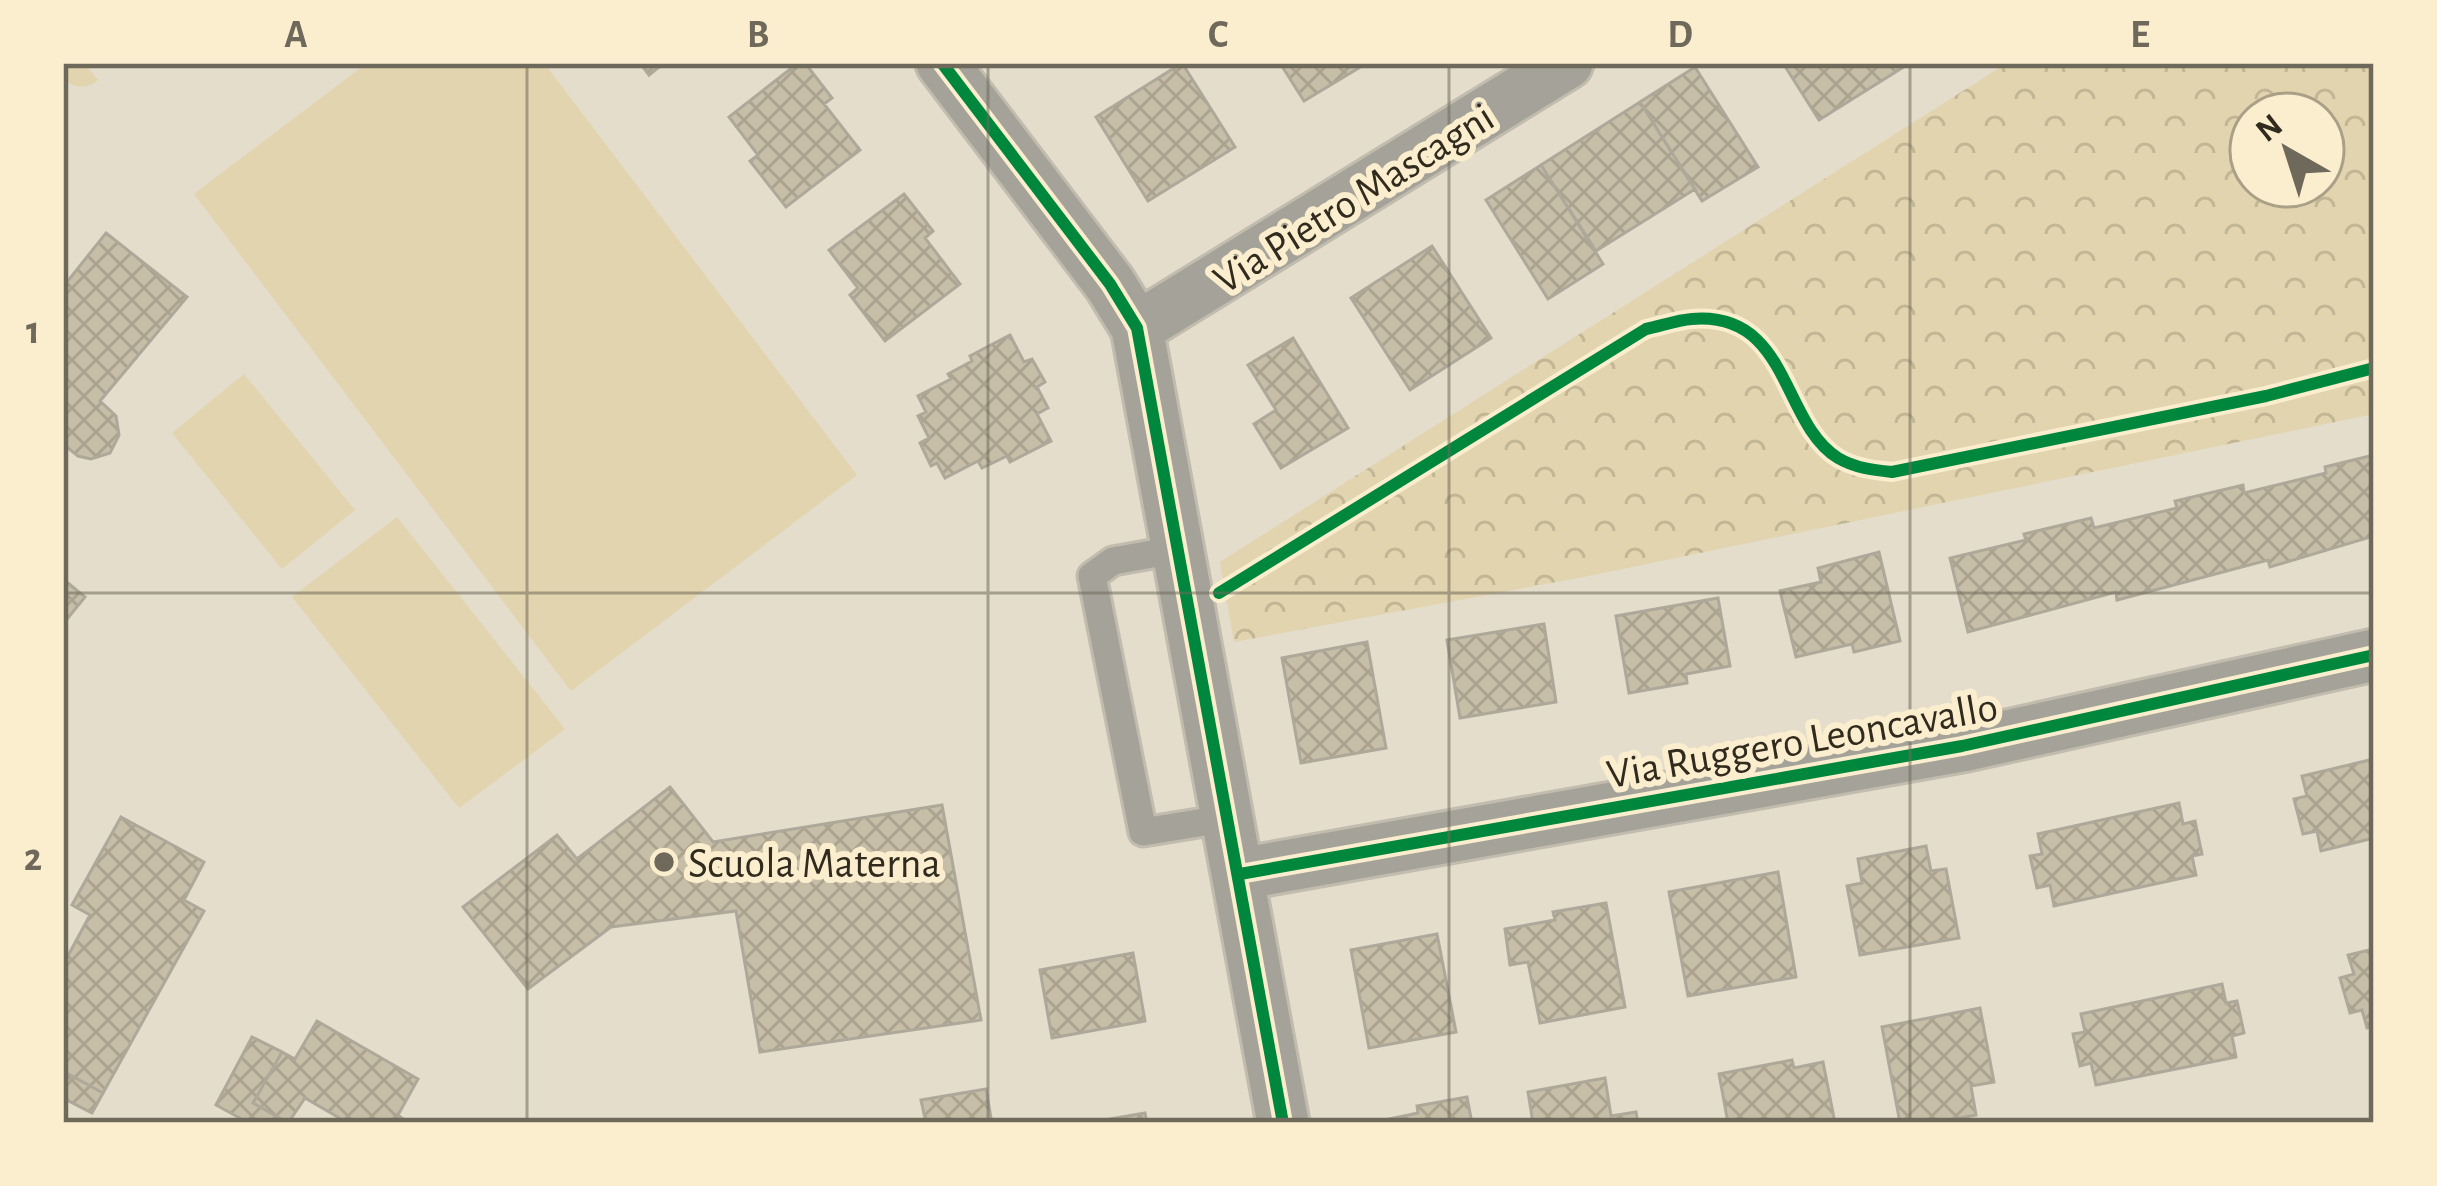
<svg xmlns="http://www.w3.org/2000/svg" width="2437" height="1186" font-family="'Alegreya Sans',sans-serif">
	<style>
		.grass { fill: #e2d4ae }
		.forest { fill: url(#forest-crowns); fill-rule: evenodd }
		.building { fill: url(#building-cross-hatch); stroke: #aea89b; stroke-width: 3 }
		.lines { fill: none; stroke-linecap: round; stroke-linejoin: round }
		.lane-casing { stroke: #c1bcae; stroke-width: 33 }
		.street-casing { stroke: #c1bcae; stroke-width: 57 }
		.lane { stroke: #a5a299; stroke-width: 27 }
		.street { stroke: #a5a299; stroke-width: 51 }
		.cycleway-casing { stroke: #fbeece; stroke-width: 20 }
		.cycleway { stroke: #00873e; stroke-width: 12 }
		.grid { fill: none; stroke: #6f695b; stroke-width: 3; stroke-opacity: 0.55 }
		.poi-dot { fill: #6f695b; stroke: #fbeece; stroke-width: 4.5 }
		.labels { text-anchor: middle; stroke-width: 12; stroke-linejoin: round; paint-order: stroke }
		.street-label { font-size: 42px; fill: #302b1e; stroke: #fbeece }
		.poi-label { font-size: 42px; fill: #302b1e; stroke: #fbeece; text-anchor: start }
		.neatline { fill: none; stroke: #6f695b; stroke-width: 4.5 }
		.grid-label { font-size: 39px; text-anchor: middle; font-weight: bold; fill: #6f695b }
	</style>
	<defs>
		<pattern id="forest-crowns" width="20" height="18" patternUnits="userSpaceOnUse" patternTransform="scale(3)"><rect width="20" height="18" fill="#e2d4ae"/><path d="M2 6a3 3 0 1 1 6 0M12 15a3 3 0 1 1 6 0" fill="none" stroke="#c2b695"/></pattern>
		<pattern id="building-cross-hatch" width="8" height="8" patternUnits="userSpaceOnUse" patternTransform="scale(3)"><rect width="8" height="8" fill="#c7bea7"/><path d="M0 0l8 8M0 8l8-8" fill="none" stroke="#aba38f"/></pattern>
	</defs>
	<rect width="100%" height="100%" fill="#e4ddcc"/>
	<path class="grass" d="M63,63H84L98,80C87,90 74,88 63,79Z
		M367,63H544L857,475L571,691L194,194Z
		M244,374L355,510L282,569L172,433Z
		M397,517L565,729L459,808L292,597Z"/>
	<path class="forest" d="M2007,63H2374V414L1594,575L1234,642L1220,562ZM2251,114H2323V186H2251Z"/>
	<path class="building" d="M640,63H664L649,75Z
		M798,63H805L832,98L824,104L860,150L786,207L750,161L758,155L729,117Z
		M1182,63L1235,147L1148,201L1096,117Z
		M1280,63H1367L1304,101Z
		M1783,63H1910L1819,120Z
		M1695,67L1758,167L1702,201L1640,102Z
		M1640,102L1695,189L1596,251L1541,165Z
		M1541,165L1603,264L1548,299L1486,200Z
		M904,194L933,231L925,238L960,284L885,341L850,295L858,288L829,250Z
		M106,233L187,297L100,401L116,416L119,435L110,453L91,459L78,456L63,444V287Z
		M1432,246L1491,338L1410,390L1351,298Z
		M1010,335L1024,362L1032,359L1045,382L1037,387L1048,408L1037,414L1051,441L1010,462L1007,456L982,468L978,461L945,478L937,463L931,466L920,443L929,438L918,416L926,412L918,396L951,379L948,374L972,361L970,356Z
		M1293,338L1348,428L1281,468L1254,424L1276,410L1248,365Z
		M2374,455V536L2270,567L2268,560L2117,600L2116,592L1968,632L1950,558L2026,540L2024,534L2091,518L2094,528L2177,508L2175,501L2243,485L2244,493L2326,473L2325,467Z
		M1879,552L1900,641L1854,652L1852,644L1796,657L1780,591L1821,582L1818,568Z
		M63,579L85,597L63,624Z
		M1718,598L1730,666L1686,674L1687,683L1629,693L1616,616Z
		M1544,624L1556,702L1460,718L1447,640Z
		M1367,642L1386,748L1301,763L1282,658Z
		M2374,759V838L2321,851L2317,831L2303,834L2294,799L2307,796L2302,776Z
		M670,787L713,842L942,805L981,1020L760,1052L736,911L611,927L528,989L463,907L557,835L577,859Z
		M2179,803L2183,824L2195,821L2202,854L2192,856L2196,875L2054,906L2050,885L2037,888L2030,856L2042,854L2038,834Z
		M121,817L204,862L184,900L204,911L103,1093L63,1071V965L90,915L72,905Z
		M1926,846L1931,871L1946,869L1959,938L1860,955L1847,886L1862,883L1858,859Z
		M1778,872L1796,977L1688,996L1669,892Z
		M1606,903L1625,1007L1540,1023L1528,962L1510,965L1505,929L1555,920L1553,912Z
		M1437,934L1456,1032L1369,1048L1351,950Z
		M2374,949V1026L2367,1028L2362,1010L2350,1013L2340,978L2354,974L2348,955Z
		M1133,953L1145,1021L1052,1038L1040,970Z
		M2222,984L2226,1003L2237,1001L2244,1033L2232,1036L2236,1057L2096,1085L2091,1063L2080,1066L2073,1034L2085,1032L2081,1014Z
		M1980,1008L1994,1082L1971,1086L1976,1115L1933,1123H1900L1882,1027Z
		M317,1021L418,1079L398,1115L408,1123H348L305,1098L288,1123L253,1103L282,1052L295,1059Z
		M252,1037L282,1052L253,1103L288,1123H249L216,1105Z
		M1792,1060L1794,1068L1823,1062L1835,1123H1728L1719,1074Z
		M63,1071L103,1093L92,1113L63,1098Z
		M1605,1078L1611,1116L1636,1112L1638,1123H1533L1528,1092Z
		M986,1089L991,1118L987,1123H926L921,1100Z
		M1467,1097L1472,1123H1370L1418,1113L1417,1106Z
		M1145,1113L1147,1123H1087Z"/>
	<g class="lines">
		<defs>
			<path id="lane" d="M1180,549L1113,561L1092,576L1143,832L1229,818"/>
			<path id="street" d="M942,63L1110,284L1137,328L1283,1123
				M1137,328L1567,63
				M1240,874L1962,746L2374,655"/>
		</defs>
		<use href="#lane" class="lane-casing"/>
		<use href="#street" class="street-casing"/>
		<use href="#lane" class="lane"/>
		<use href="#street" class="street"/>
		<defs>
			<path id="cycleway" d="M942,63L1110,284L1137,328L1283,1123
				M1219,593L1646,329C1661,326 1677,320 1692,319C1790,311 1781,423 1838,458C1855,468 1873,470 1892,472L2266,396L2374,368
				M1240,874L1962,746L2374,655"/>
		</defs>
		<use href="#cycleway" class="cycleway-casing"/>
		<use href="#cycleway" class="cycleway"/>
	</g>
	<path class="grid" d="M527,63V1123M988,63V1123M1449,63V1123M1910,63V1123M63,593H2374"/>
	<circle class="poi-dot" cx="664" cy="862" r="12"/>
	<g class="labels">
		<g class="street-label">
			<text transform="translate(1353 197) rotate(-32)" y="15">Via Pietro Mascagni</text>
			<text transform="translate(1802 739) rotate(-10)" y="15">Via Ruggero Leoncavallo</text>
		</g>
		<g class="poi-label">
			<text x="688" y="877">Scuola Materna</text>
		</g>
	</g>
	<rect width="2437" height="1186" fill="none" stroke="#fbeece" stroke-width="132"/>
	<g transform="translate(2287 150) rotate(321)"><circle r="57" fill="#fbeece" stroke="#aaa088" stroke-width="3"/>
	<path d="M0-9L21 45L0 30L-21 45Z" fill="#6f695b"/>
	<text y="-18" font-size="33" font-weight="bold" text-anchor="middle" fill="#302b1e">N</text>
	</g>
	<rect x="66" y="66" width="2305" height="1054" class="neatline"/>
	<g class="grid-label">
		<text x="296" y="47">A</text>
		<text x="758" y="47">B</text>
		<text x="1218" y="47">C</text>
		<text x="1680" y="47">D</text>
		<text x="2140" y="47">E</text>
		<text x="33" y="343">1</text>
		<text x="33" y="870">2</text>
	</g>
</svg>
